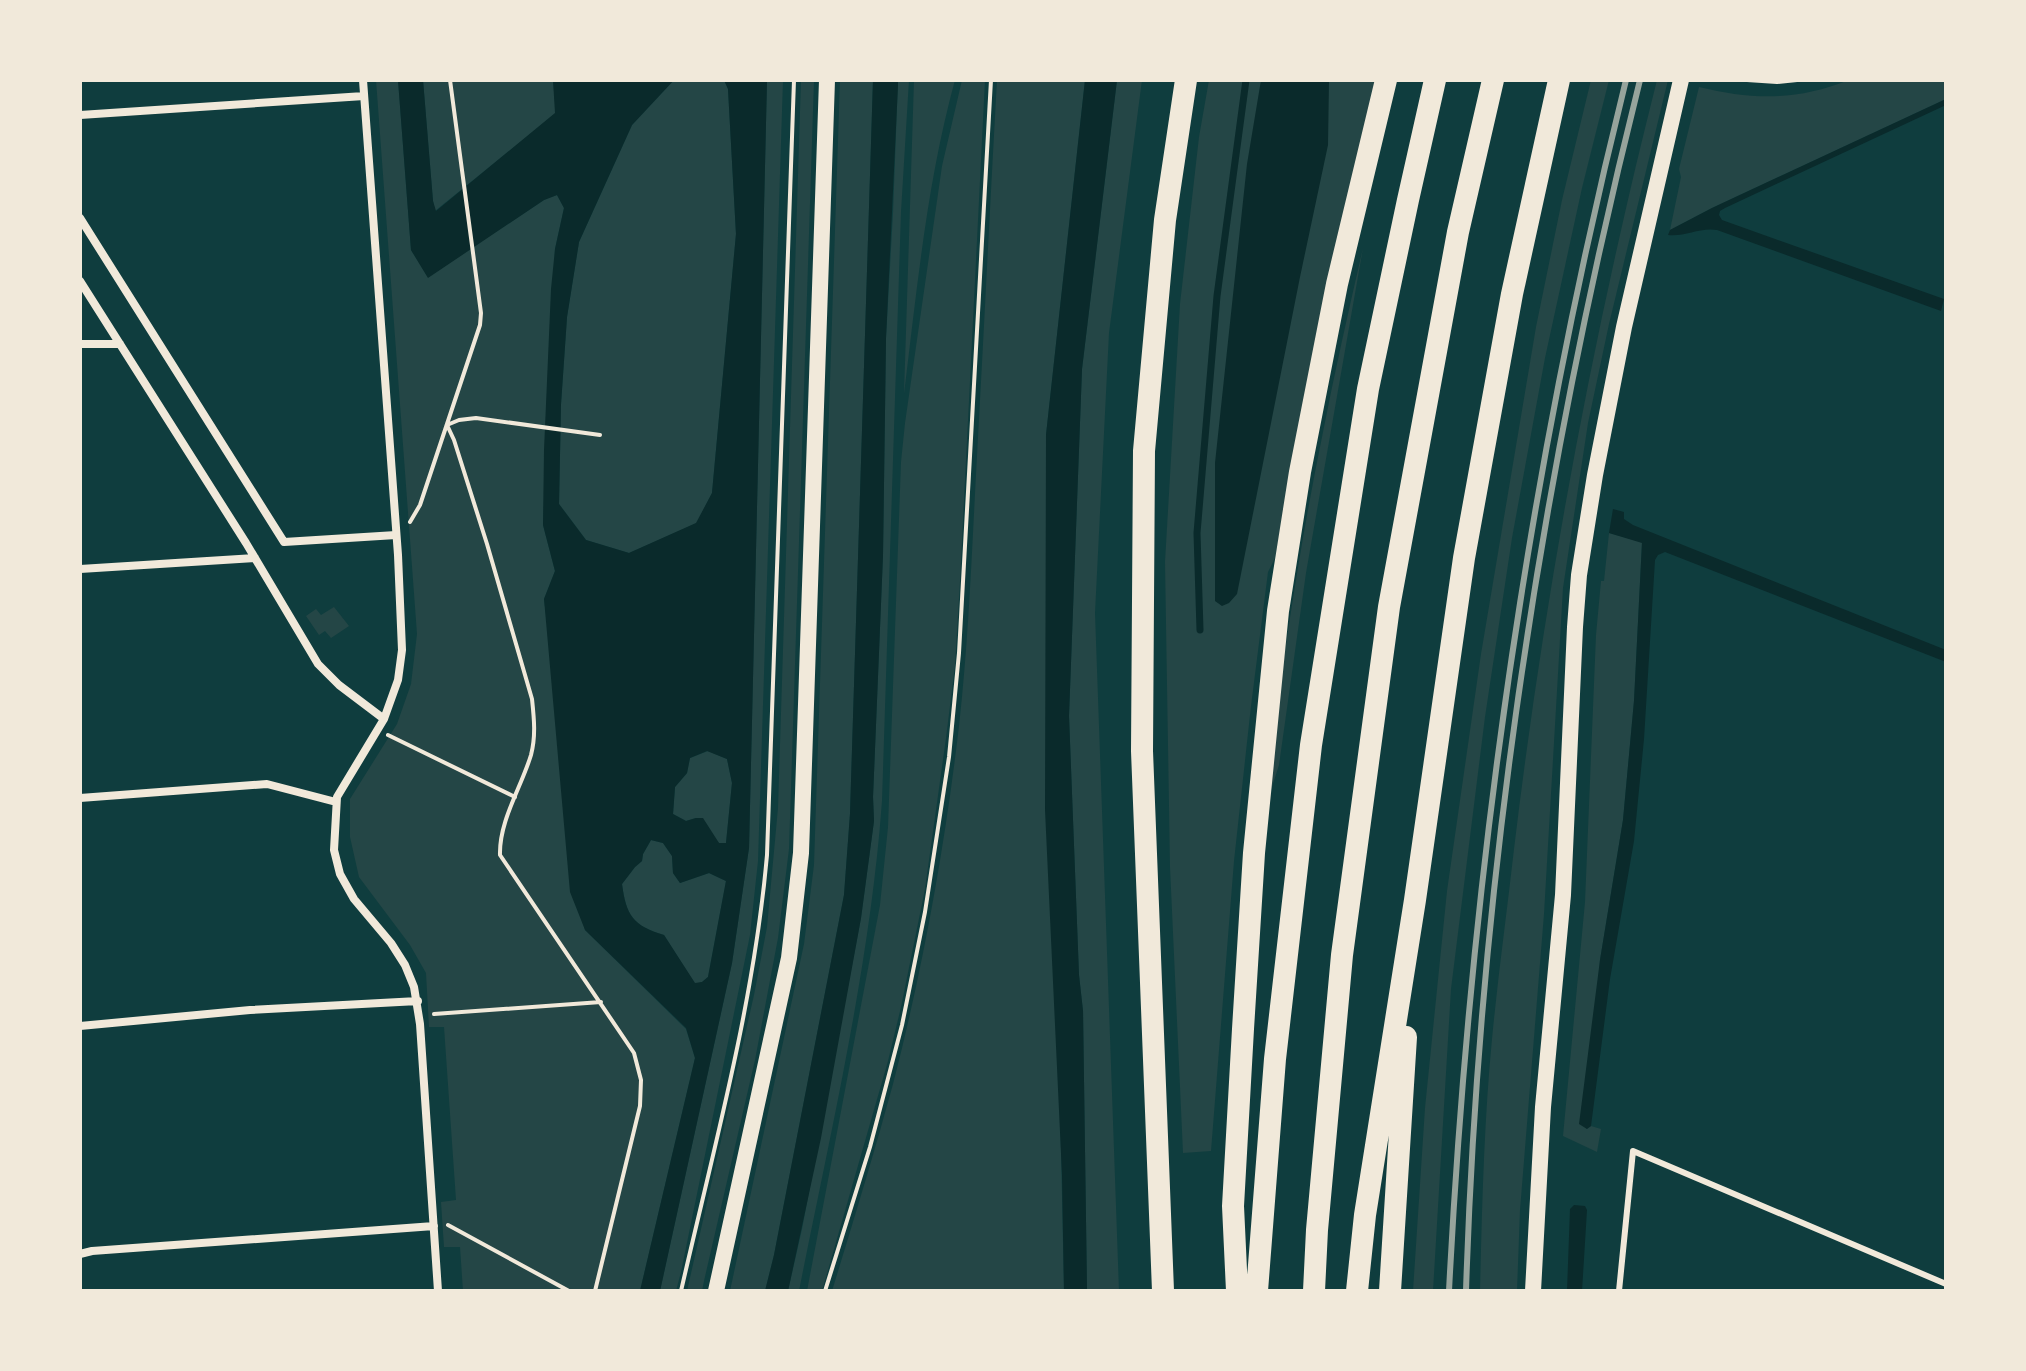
<svg xmlns="http://www.w3.org/2000/svg" width="2026" height="1371" font-family="'Fira Sans',sans-serif">
	<style>
		.green { fill: #244646 }
		.water { fill: #0a2a2b; fill-rule: evenodd }
		.lines { fill: none; stroke-linecap: round; stroke-linejoin: round }
		.stream { stroke: #0a2a2b; stroke-width: 7 }
		.path { stroke: #f1e9da; stroke-width: 4 }
		.service { stroke: #f1e9da; stroke-width: 6 }
		.minor { stroke: #f1e9da; stroke-width: 8 }
		.secondary { stroke: #f1e9da; stroke-width: 16 }
		.motorway { stroke: #f1e9da; stroke-width: 22 }
		.rail { stroke: #97a49c; stroke-width: 6 }
	</style>
	<rect width="100%" height="100%" fill="#0f3d3e"/>
	<path class="green" d="M376,80H398L411,250L428,277L544,200L557,195L564,208L555,249L543,525L555,571L544,599L585,930L686,1029L695,1058L640,1291H463L460,1247H444L441,1202L456,1200L444,1027H429L426,973L410,945L359,877L350,837V799L397,724L411,684L417,634Z
		M423,80H553L556,113L435,211L433,201Z
		M674,80H724L728,89L736,234L712,493L697,523L629,553L586,540L559,504L561,404L567,317L579,242L632,125Z
		M767,80H783L758,861L750,935L681,1272L676,1291H660L732,963L749,848Z
		M801,80H814L789,849L778,938L755,1060L704,1281L702,1291H687L754,995L767,927L778,808Z
		M840,80H873L850,814L844,895L774,1255L765,1291H730L804,944L814,865Z
		M898,80H909L901,212L882,801C870,966 831,1129 799,1291H788L802,1229L861,918L874,821L873,797L883,555L886,338L893,213Z
		M914,80H955C927,182 917,289 904,394Z
		M962,80H985L960,581L955,666L946,738L925,889L901,1007L888,1061L822,1291H807L880,905L888,827L901,462L905,423L942,166Z
		M997,80H1085L1046,435L1064,1291H832C853,1222 874,1154 893,1084C923,968 945,846 959,726C969,637 972,546 977,456C984,330 990,205 997,80Z
		M1117,80H1142L1109,333L1095,613L1119,1291H1087L1083,1011L1079,975L1069,716L1082,369Z
		M1209,80H1378L1316,341L1275,558L1268,572L1251,706L1234,861L1211,1151L1183,1153L1170,867L1165,562L1180,304L1199,137Z
		M1591,80H1609L1582,188L1545,358L1512,538L1485,717L1451,989L1433,1291H1413L1425,1108L1447,891L1481,654L1536,327L1562,200Z
		M1657,80H1668L1609,324L1588,423L1563,588L1544,914L1520,1210L1517,1291H1480C1482,1207 1484,1122 1492,1039C1498,975 1507,912 1514,849C1545,590 1593,333 1657,80Z
		M1849,80H1946V99L1712,208L1670,230L1681,177L1679,169L1699,87C1753,100 1796,101 1849,80Z
		M1363,248L1306,573L1279,765L1263,815C1279,687 1297,558 1323,432C1335,370 1349,309 1363,248Z
		M1609,533L1642,542L1634,701L1623,820L1600,960L1586,1129L1591,1126L1601,1129L1597,1152L1563,1136L1585,902L1596,635L1601,581H1604Z
		M334,607L349,626L331,638L325,631L319,635L306,616L316,609L321,615Z
		M708,751L727,759L732,783L726,843H719L696,818L686,821L673,814L675,787L687,773L690,758Z
		M651,840L663,843L672,856L673,873L680,883L709,873L726,881L708,977L702,982L695,984L664,935C633,926 626,915 622,884L635,867L642,861L643,854Z"/>
	<path class="water" d="M398,80H423L433,201L436,211L555,113L553,80H674L632,125L579,242L567,317L561,404L559,504L586,540L629,553L696,523L712,493L736,234L728,89L724,80H767L749,848L732,963L660,1291H640L695,1058L686,1028L585,930L570,892L544,599L555,571L543,525L544,450L551,289L555,249L564,208L557,195L544,200L428,278L411,250ZM707,751L727,759L732,783L726,843H719L703,818H696L686,821L673,814L675,787L687,773L690,758ZM651,840L663,843L672,856L673,873L680,883L709,873L726,881L708,977L702,982L695,983L664,935C633,926 626,915 622,884L635,867L642,861L643,854Z
		M873,80H898V85L886,338L883,555L873,797L874,821L861,918L821,1138L788,1291H765L774,1255L844,895L850,814Z
		M1085,80H1117L1082,369L1069,716L1079,975L1083,1011L1087,1291H1064L1062,1175L1045,810L1046,435Z
		M1261,80H1329L1328,145L1300,277L1237,594L1229,603L1222,606L1215,601V463L1247,164Z
		M1946,99V105L1725,208L1720,211L1719,215L1722,220L1944,299L1941,311L1717,230C1700,227 1685,237 1668,235L1670,230L1712,208Z
		M1613,509L1624,512V519L1633,525L1946,650V662L1665,552L1658,555L1655,560L1644,739L1634,841L1610,979L1591,1126L1587,1129L1579,1124L1600,960L1623,820L1634,701L1642,543L1609,533Z
		M1574,1205L1585,1206L1587,1210L1582,1291H1567L1570,1209Z"/>
	<g class="lines">
		<path class="stream" d="M1200,630L1197,533L1217,296L1246,80"/>
		<path class="path" d="M1747,80L1777,82L1797,80
			M410,522L420,505L480,325L481,313L450,80
			M388,735L515,797
			M434,1014L601,1002
			M448,1225L569,1291
			M595,1291L640,1106L641,1080L634,1053L500,855C499,821 521,788 531,755C536,736 534,718 532,699L487,544L454,440L447,425L459,420L476,418L600,435
			M681,1291C714,1147 754,1003 767,855L794,80
			M825,1291L870,1147L902,1025L925,912L949,757L959,653L991,80"/>
		<path class="service" d="M1619,1291L1633,1151L1946,1284"/>
		<path class="minor" d="M363,80L398,555L402,650L398,680L384,719L337,797L334,850L340,874L354,899L391,943L405,965L414,987L420,1024L438,1291
			M80,115L364,96
			M80,218L284,542L396,535
			M80,281L246,543L318,664L339,685L384,719
			M80,344H120
			M80,569L255,558
			M80,798L267,784L336,802
			M80,1026L250,1010L418,1001
			M80,1254L92,1251L434,1226"/>
		<path class="secondary" d="M716,1291L789,958L801,853L827,80
			M1533,1291L1543,1107L1563,895L1575,627L1579,575L1595,475L1624,327L1681,80"/>
		<path class="motorway" d="M1163,1291L1142,751L1144,451L1165,220L1186,80
			M1237,1291L1233,1206L1243,1029L1254,853L1278,611L1300,472L1337,284L1386,80
			M1257,1291L1275,1059L1311,745L1368,389L1408,200L1435,80
			M1314,1291L1317,1230L1342,955L1389,607L1458,232L1493,80
			M1357,1291L1365,1215L1415,900L1464,558L1512,294L1559,80
			M1390,1291L1406,1037"/>
		<path class="rail" d="M1449,1291C1470,883 1527,477 1626,80
			M1466,1291C1479,883 1541,475 1640,80"/>
	</g>
	<rect width="2026" height="1371" fill="none" stroke="#f1e9da" stroke-width="164"/>
</svg>
